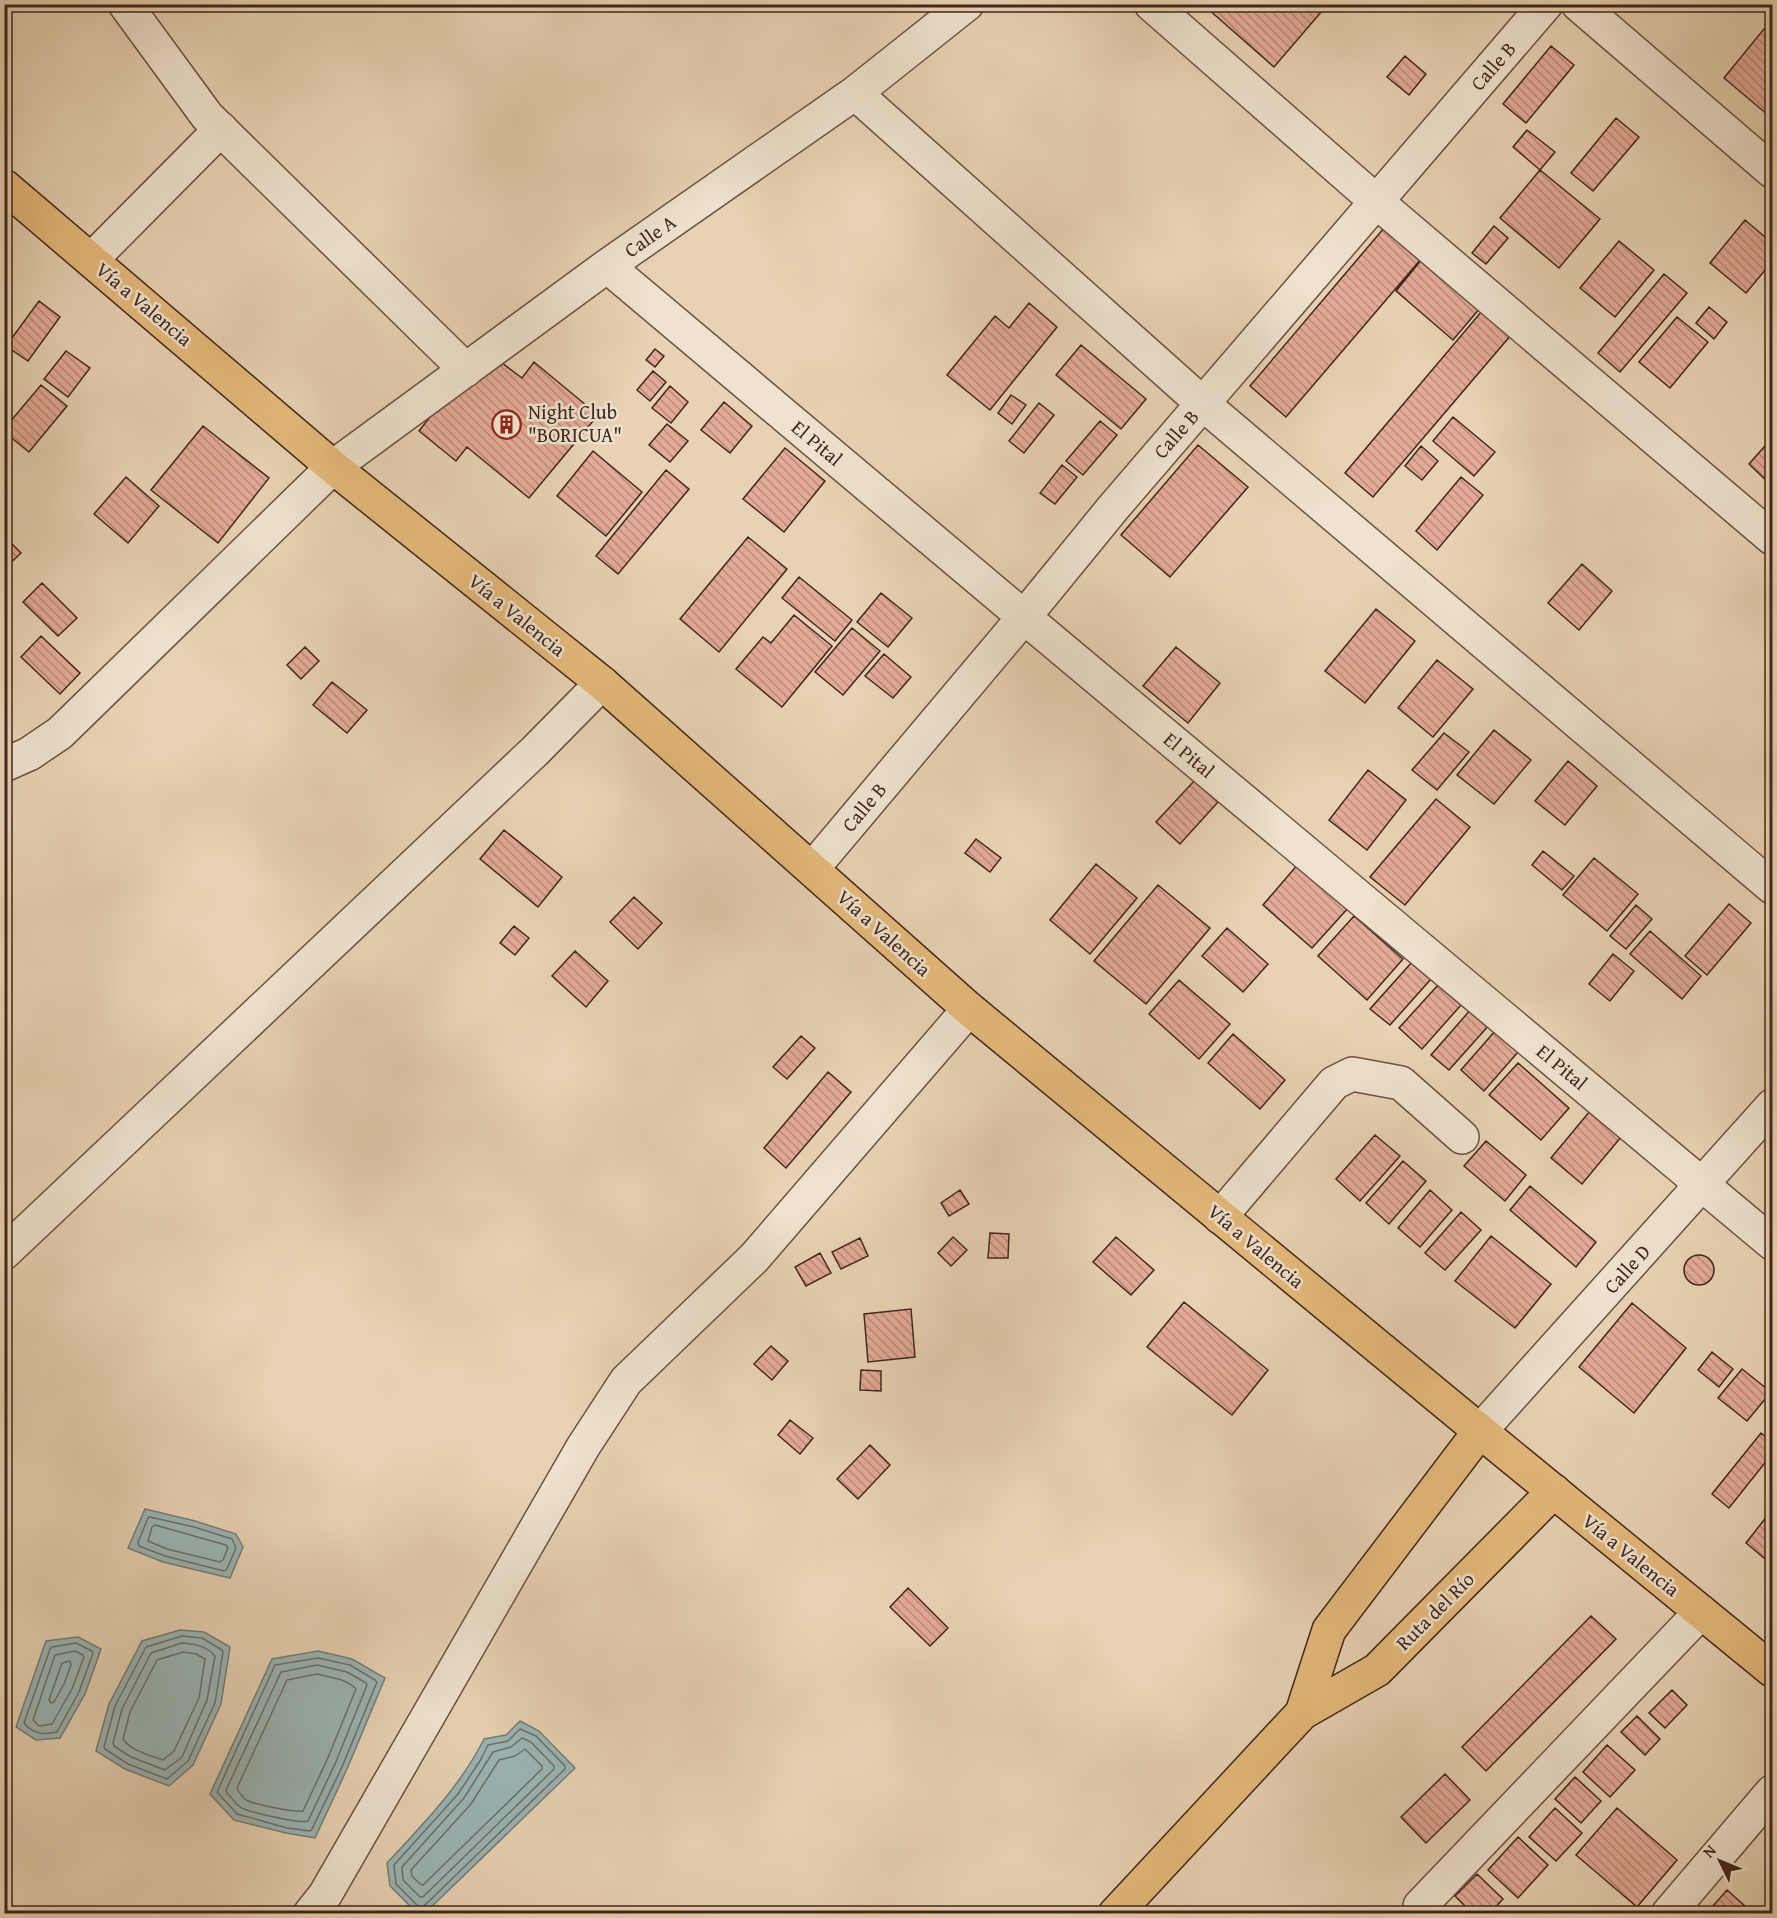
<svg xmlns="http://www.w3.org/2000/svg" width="1777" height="1918" font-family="'Gentium Book Plus',serif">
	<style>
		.water { fill: #9ab5b5; stroke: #767c78; stroke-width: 1.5 }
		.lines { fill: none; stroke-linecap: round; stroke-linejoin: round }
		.shore { stroke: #6e6e69; stroke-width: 1.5 }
		.building { fill: url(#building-back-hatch); stroke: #41271d; stroke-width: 1.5 }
		.minor-casing { stroke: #6a5242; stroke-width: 36 }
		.major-casing { stroke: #41271d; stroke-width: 36 }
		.highway-casing { stroke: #41271d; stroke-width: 36 }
		.minor { stroke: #efe2ce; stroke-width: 33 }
		.major { stroke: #e4b97a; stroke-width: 33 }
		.highway { stroke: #e4b97a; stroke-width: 33 }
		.labels { text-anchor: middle; stroke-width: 5; stroke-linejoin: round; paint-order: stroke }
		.street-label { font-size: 20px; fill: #41271d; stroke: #efe2ce }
		.poi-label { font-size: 20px; fill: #41271d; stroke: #efe2ce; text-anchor: start }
	</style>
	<defs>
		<pattern id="building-back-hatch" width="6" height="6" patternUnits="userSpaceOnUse" patternTransform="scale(1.5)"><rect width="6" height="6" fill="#e3aa97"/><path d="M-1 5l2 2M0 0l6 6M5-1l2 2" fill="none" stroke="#ba8a7b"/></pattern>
	</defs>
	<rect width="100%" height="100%" fill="#e7d2b3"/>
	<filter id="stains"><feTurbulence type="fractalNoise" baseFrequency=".00333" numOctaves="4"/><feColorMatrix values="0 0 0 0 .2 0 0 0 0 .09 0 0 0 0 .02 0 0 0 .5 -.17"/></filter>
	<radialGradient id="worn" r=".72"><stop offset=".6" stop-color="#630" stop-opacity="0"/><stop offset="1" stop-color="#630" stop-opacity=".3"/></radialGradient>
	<path class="water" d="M145,1509L195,1521L236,1534L243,1547L230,1578L163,1562L128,1548Z
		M180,1630L204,1632L230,1647L221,1704L193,1765L169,1786L125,1769L96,1751L109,1704L142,1641Z
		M78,1637L101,1649L85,1694L60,1738L36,1740L16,1727L46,1641Z
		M318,1651L352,1659L385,1678L347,1769L315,1838L286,1833L234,1820L210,1794L272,1659Z
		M520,1721L539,1731L575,1768L425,1913H417L390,1886L387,1863C423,1824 460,1787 484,1739L506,1735Z"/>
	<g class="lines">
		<path class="shore" d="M150,1517L194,1527L232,1539L236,1548L227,1569L224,1571L165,1556L139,1546L138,1542L148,1518Z
			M155,1525L226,1545L228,1548L223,1560L220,1562L167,1549L148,1541L152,1527Z
			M182,1636L202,1638L222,1650L223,1652L215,1703L188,1761L167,1779L128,1764L105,1749L104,1747L115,1706L146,1647Z
			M76,1643L92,1651L93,1653L79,1692L57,1732C43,1735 33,1734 24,1723L50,1649L52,1647Z
			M182,1643C195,1644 207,1646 215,1656L207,1700L182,1757L165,1770L131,1757L114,1746L113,1743L122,1709L151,1653Z
			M75,1651L83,1655L84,1657L72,1689L52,1724L39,1726L33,1720L55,1655Z
			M183,1652L196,1654L205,1659L199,1698L174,1751L163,1760C150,1755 131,1751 123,1739L130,1712L157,1660Z
			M318,1658L350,1665L375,1680L377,1682L342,1767L312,1829L310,1831L287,1828L237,1814L217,1792L275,1665Z
			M70,1661L71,1665L64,1684L54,1702L51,1703L49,1700L62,1663Z
			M317,1665L347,1672L366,1683L367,1685L335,1764L308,1821C301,1824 247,1812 240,1807C235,1803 231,1797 227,1793L226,1790L281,1672Z
			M317,1674C330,1677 347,1679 356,1689L327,1760L303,1811C296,1813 253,1804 246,1800C242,1797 239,1792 237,1788L287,1680Z
			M520,1729L536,1736L565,1766V1769L423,1907L420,1908L396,1884L394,1865L458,1794L480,1761L488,1745L508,1741Z
			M522,1738L531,1742L554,1766V1769L423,1897H420L403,1880L402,1867L464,1798L493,1752L511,1747Z
			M525,1749L542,1766V1769L423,1885L420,1884L412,1876L411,1870L471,1804L499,1760L515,1756Z"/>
	</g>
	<path class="building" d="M1212,4H1315L1322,11L1274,67L1208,9Z
		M1768,24L1772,28V109L1768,115L1724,78Z
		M1551,46L1574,65L1526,123L1503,104Z
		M1405,56L1426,74L1409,95L1387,77Z
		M1616,118L1639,137L1593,191L1571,173Z
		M1527,130L1555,152L1540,170L1513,147Z
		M1540,170L1600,219L1559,268L1500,218Z
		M1745,220L1772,243V262L1746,293L1710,263Z
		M1494,226L1508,238L1486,264L1472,253Z
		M1384,228L1421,259L1286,417L1250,386Z
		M1619,241L1654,270L1615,317L1580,288Z
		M1422,259L1480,308L1453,340L1396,291Z
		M1664,274L1687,293L1620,372L1598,353Z
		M39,301L60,317L28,361L6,346Z
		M1029,303L1057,327L990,410L947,375L995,316L1009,328Z
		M1709,307L1727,322L1714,339L1696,323Z
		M1482,311L1511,335L1373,497L1345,473Z
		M1677,317L1708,342L1670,388L1639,362Z
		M1081,345L1146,399L1121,429L1056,375Z
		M655,349L664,356L655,367L646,360Z
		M66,351L90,368L68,397L44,379Z
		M534,362L598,415L529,498L467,447L456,461L419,431L430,417L502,363L522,378Z
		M653,371L666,382L650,401L637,390Z
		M41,385L67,406L29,452L4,432V429Z
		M670,386L688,402L671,423L652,408Z
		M1011,395L1026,405L1012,424L998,413Z
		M724,402L752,426L730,453L701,430Z
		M1039,403L1054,415L1024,453L1009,441Z
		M1453,417L1495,452L1474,476L1433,441Z
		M1100,421L1117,435L1083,475L1066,461Z
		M667,424L688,441L670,462L649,445Z
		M203,426L269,478L218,543L151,490Z
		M1772,438V486L1749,464Z
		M1198,445L1248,487L1170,577L1121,535Z
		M1421,446L1438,461L1422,480L1405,466Z
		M785,448L825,481L784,532L743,499Z
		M593,451L642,492L606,536L557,496Z
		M1062,465L1077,477L1055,504L1040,493Z
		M666,470L689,489L618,574L596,556Z
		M126,477L159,506L128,543L94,514Z
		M1461,477L1483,495L1437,550L1416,531Z
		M4,536L21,553L4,569Z
		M748,537L787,569L719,652L680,619Z
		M1582,564L1612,591L1579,630L1548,603Z
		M799,577L852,620L835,641L782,598Z
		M42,583L77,618L58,636L23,602Z
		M881,593L912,618L888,647L857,622Z
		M1376,609L1415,641L1365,703L1325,671Z
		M794,615L832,646L782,707L736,669L763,637L771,643Z
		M852,628L880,651L843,695L815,672Z
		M41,636L80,673L60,694L21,657Z
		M305,647L319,661L301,679L287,665Z
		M1176,647L1220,683L1188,723L1143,686Z
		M884,654L911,677L893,698L865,676Z
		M1437,660L1473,689L1433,737L1398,708Z
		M332,682L367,710L347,733L313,705Z
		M1494,730L1531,760L1494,804L1457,775Z
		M1444,733L1469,752L1437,790L1412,770Z
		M1568,761L1597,786L1565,825L1535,801Z
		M1368,770L1406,800L1367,850L1329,820Z
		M1195,780L1218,802L1180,844L1156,822Z
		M1436,799L1470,827L1405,905L1370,877Z
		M504,830L562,877L538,907L480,859Z
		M976,839L1001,858L990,872L965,853Z
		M1543,851L1574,876L1562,890L1532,865Z
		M1594,858L1638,894L1607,931L1563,895Z
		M1299,863L1349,907L1312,948L1263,905Z
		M1096,864L1137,898L1090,954L1050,920Z
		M1158,885L1210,928L1146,1004L1094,961Z
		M634,897L662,923L638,949L610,922Z
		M1729,904L1751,923L1707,975L1685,956Z
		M1636,905L1652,919L1626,949L1610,936Z
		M1354,916L1403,959L1367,1000L1318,956Z
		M514,926L529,938L515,955L500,943Z
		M1227,928L1268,964L1243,992L1202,956Z
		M1650,931L1701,976L1682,999L1630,954Z
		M575,951L608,981L586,1007L552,976Z
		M1613,954L1634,971L1610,1001L1589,984Z
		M1412,962L1431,979L1390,1025L1370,1009Z
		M1179,980L1230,1024L1199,1059L1149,1014Z
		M1438,985L1461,1005L1422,1049L1399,1028Z
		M1472,1008L1490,1024L1449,1070L1431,1055Z
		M1495,1031L1518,1052L1484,1091L1461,1070Z
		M1233,1034L1285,1080L1260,1109L1208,1063Z
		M801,1036L815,1048L787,1079L773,1067Z
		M1518,1063L1569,1108L1541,1140L1489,1095Z
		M828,1072L851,1092L786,1168L764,1148Z
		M1590,1111L1621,1137L1582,1184L1551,1158Z
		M1375,1135L1400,1156L1360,1201L1336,1179Z
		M1486,1141L1526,1175L1505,1201L1464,1166Z
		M1403,1161L1426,1181L1389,1224L1366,1203Z
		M1530,1186L1596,1242L1576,1267L1510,1210Z
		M960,1190L969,1204L949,1216L941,1203Z
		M1430,1190L1452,1210L1420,1247L1398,1228Z
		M1461,1212L1481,1230L1445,1270L1425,1253Z
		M990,1233L1009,1234L1008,1258H988Z
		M1491,1236L1551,1284L1515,1328L1455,1281Z
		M953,1237L967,1250L951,1266L938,1253Z
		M1116,1237L1154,1270L1131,1295L1093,1262Z
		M860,1238L868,1256L841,1269L832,1252Z
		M820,1253L831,1273L806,1286L795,1267Z
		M1684 1270a15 15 0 1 1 30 0a15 15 0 1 1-30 0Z
		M1184,1302L1268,1370L1232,1415L1147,1347Z
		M1632,1303L1686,1348L1634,1413L1579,1367Z
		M911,1309L915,1357L868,1362L864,1314Z
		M771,1346L788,1361L772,1380L754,1364Z
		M1712,1352L1733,1369L1719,1387L1698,1370Z
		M1742,1369L1771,1392L1747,1421L1718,1398Z
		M861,1370L881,1371V1391L860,1390Z
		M790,1420L813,1438L800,1454L778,1435Z
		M1761,1433L1772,1442V1454L1729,1508L1712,1494Z
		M870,1445L890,1465L858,1499L837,1479Z
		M1771,1511L1772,1512V1559L1770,1563L1746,1543Z
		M908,1588L948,1628L930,1646L890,1607Z
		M1591,1616L1616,1639L1486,1771L1462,1747Z
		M1672,1690L1687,1705L1665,1728L1649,1713Z
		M1637,1716L1660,1739L1645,1755L1621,1732Z
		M1607,1745L1635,1770L1610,1797L1583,1772Z
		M1445,1774L1470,1800L1426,1843L1401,1817Z
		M1575,1777L1601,1801L1581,1823L1555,1799Z
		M1555,1808L1582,1833L1556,1861L1529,1837Z
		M1617,1808L1677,1860L1637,1907L1576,1855Z
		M1518,1837L1548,1865L1518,1898L1488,1870Z
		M1477,1874L1503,1899L1489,1914H1473L1455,1896Z
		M1727,1890L1754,1914H1706Z"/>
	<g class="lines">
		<defs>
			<path id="minor" d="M125,4L207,116L466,370
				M1151,4L1377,202L1772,538
				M1578,4L1772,171
				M855,93L1202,403L1772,887
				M91,260L221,129
				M607,266L1024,617L1772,1243
				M4,765L29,754L60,733L333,467L607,266L855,93L967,4
				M812,869L1024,617L1113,508L1546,4
				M1220,1217L1334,1083L1352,1074L1401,1083L1462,1137
				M4,1253L535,751L602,683
				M1480,1431L1772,1106
				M1420,1906L1701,1612
				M310,1914L325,1895L583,1447L626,1381L754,1258L969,1009
				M1668,1914L1772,1792"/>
			<path id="major" d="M1302,1713L1329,1630L1480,1431
				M1115,1914L1302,1713L1377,1670L1554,1491"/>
			<path id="highway" d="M4,186L333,467L602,683L969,1009L1480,1431L1772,1670"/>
		</defs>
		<use href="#minor" class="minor-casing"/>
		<use href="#major" class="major-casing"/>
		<use href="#highway" class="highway-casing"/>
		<use href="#minor" class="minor"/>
		<use href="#major" class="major"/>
		<use href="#highway" class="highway"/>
	</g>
	<defs>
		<symbol id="building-ring" viewBox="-11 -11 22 22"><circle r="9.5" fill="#efe2ce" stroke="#8f2418" stroke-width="1.5"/><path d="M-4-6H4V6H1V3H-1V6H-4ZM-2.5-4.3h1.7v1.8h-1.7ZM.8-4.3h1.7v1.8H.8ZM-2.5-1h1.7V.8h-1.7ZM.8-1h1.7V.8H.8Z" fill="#8f2418"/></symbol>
	</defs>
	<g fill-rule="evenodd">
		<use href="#building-ring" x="490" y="408" width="33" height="33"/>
	</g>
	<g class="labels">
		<g class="street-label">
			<text transform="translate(1493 66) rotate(-49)" y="7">Calle B</text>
			<text transform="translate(650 236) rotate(-35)" y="7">Calle A</text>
			<text transform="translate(144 304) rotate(40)" y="7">Vía a Valencia</text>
			<text transform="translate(1176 434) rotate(-49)" y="7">Calle B</text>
			<text transform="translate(817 443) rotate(40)" y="7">El Pital</text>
			<text transform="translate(517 615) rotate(39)" y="7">Vía a Valencia</text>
			<text transform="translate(1189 755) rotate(40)" y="7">El Pital</text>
			<text transform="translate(864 807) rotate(-50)" y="7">Calle B</text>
			<text transform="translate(884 933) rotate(42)" y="7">Vía a Valencia</text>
			<text transform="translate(1562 1067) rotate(40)" y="7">El Pital</text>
			<text transform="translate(1256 1246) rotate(40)" y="7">Vía a Valencia</text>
			<text transform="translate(1627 1269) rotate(-48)" y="7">Calle D</text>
			<text transform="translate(1631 1555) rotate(39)" y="7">Vía a Valencia</text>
			<text transform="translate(1435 1611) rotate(-45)" y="7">Ruta del Río</text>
		</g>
		<g class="poi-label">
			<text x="528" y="419">Night Club<tspan x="528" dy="23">"BORICUA"</tspan></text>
		</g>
	</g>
	<rect width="1777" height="1918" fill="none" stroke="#e7d2b3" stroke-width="24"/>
	<rect x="6" y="6" width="1765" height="1906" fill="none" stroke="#41271d" stroke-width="3"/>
	<rect x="12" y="12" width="1753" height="1894" fill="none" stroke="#41271d" stroke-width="1.5"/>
	<g transform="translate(1720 1861) rotate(313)" stroke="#efe2ce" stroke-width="4.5" paint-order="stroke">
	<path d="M0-4.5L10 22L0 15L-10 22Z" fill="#41271d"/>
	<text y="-9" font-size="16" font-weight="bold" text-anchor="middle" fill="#41271d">N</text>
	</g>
	<rect width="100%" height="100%" filter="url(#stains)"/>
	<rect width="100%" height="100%" fill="url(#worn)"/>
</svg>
